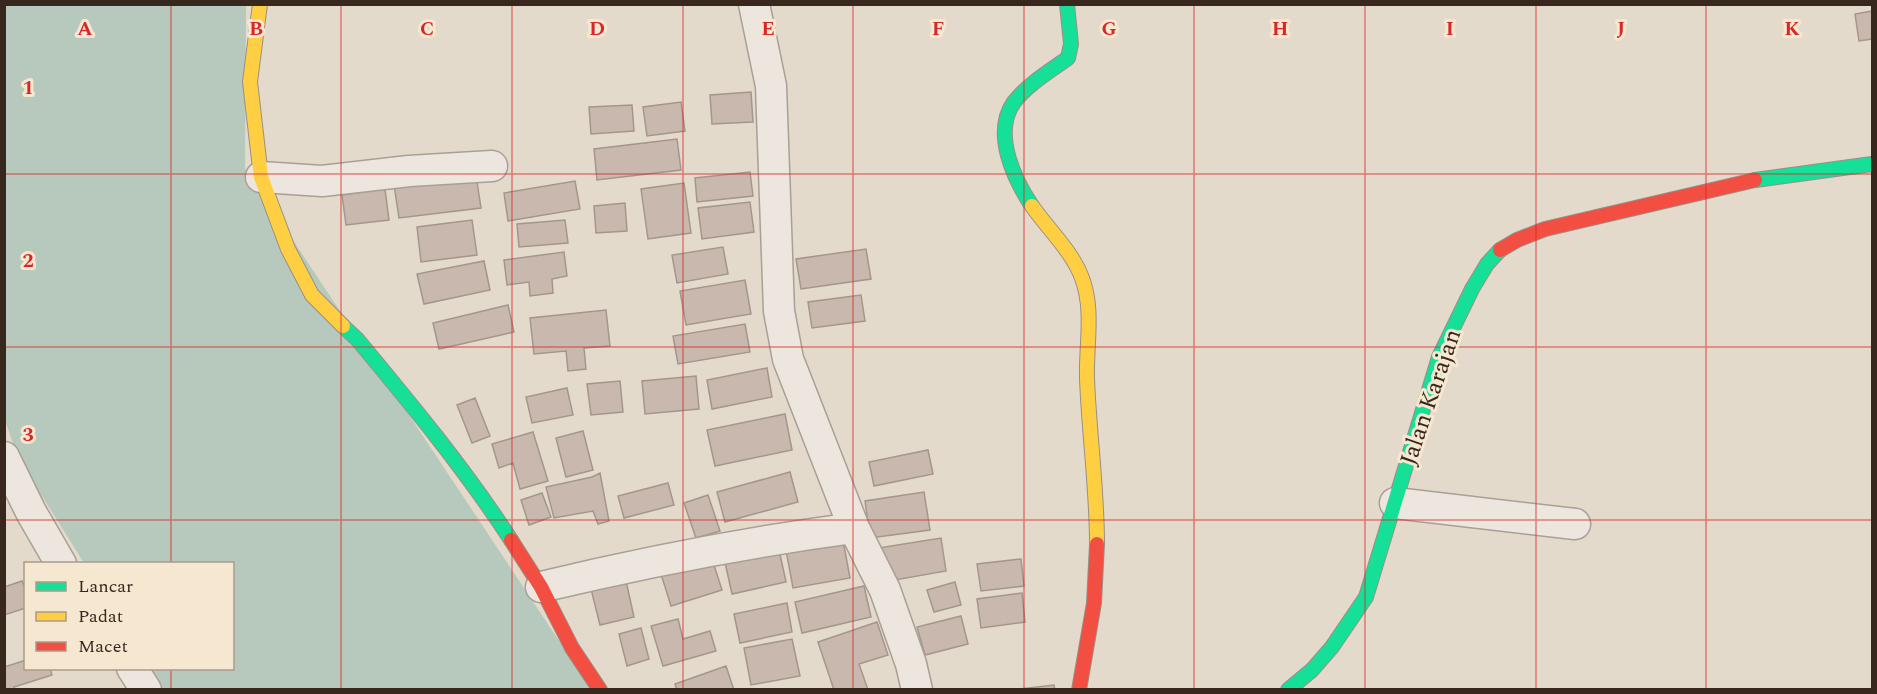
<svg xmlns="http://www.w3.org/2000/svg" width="1877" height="694" font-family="Spectral,serif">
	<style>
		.water { fill: #b7c8bc }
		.building { fill: #c8b8ad; stroke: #a4968b; stroke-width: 1.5 }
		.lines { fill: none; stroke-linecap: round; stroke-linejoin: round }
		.street-casing { stroke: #a99f95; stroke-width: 33 }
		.fast-casing { stroke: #998f85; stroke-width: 16 }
		.slow-casing { stroke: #998f85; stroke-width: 16 }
		.jam-casing { stroke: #998f85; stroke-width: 16 }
		.street { stroke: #ece6de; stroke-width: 30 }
		.fast { stroke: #16e098; stroke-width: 14 }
		.slow { stroke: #ffcf43; stroke-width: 14 }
		.jam { stroke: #f24e42; stroke-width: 14 }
		.grid { fill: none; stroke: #d62828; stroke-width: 1.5; stroke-opacity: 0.55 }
		.labels { text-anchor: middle; stroke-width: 6; stroke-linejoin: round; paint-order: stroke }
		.street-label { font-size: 24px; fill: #38271d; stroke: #f6e7d1 }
		.grid-label { font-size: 20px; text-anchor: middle; font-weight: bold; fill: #d62828; stroke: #f6e7d1; stroke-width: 6; stroke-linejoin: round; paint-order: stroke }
	</style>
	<rect width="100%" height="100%" fill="#e4dacc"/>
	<path class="water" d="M5,5H246L245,168L591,689H163L150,669L232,668V564L84,563L18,458L5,420Z"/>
	<path class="building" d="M1872,11V39L1859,41L1855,14Z
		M751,92L753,122L712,124L710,95Z
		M681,102L685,131L647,136L643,107Z
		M632,105L634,131L591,134L589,107Z
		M677,139L681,170L597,180L594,149Z
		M750,172L753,196L697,202L695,178Z
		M476,175L481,208L399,218L394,185Z
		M575,181L580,209L508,221L504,193Z
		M684,183L691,233L648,239L641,189Z
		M385,189L389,220L346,225L342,195Z
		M750,202L754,232L702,239L698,208Z
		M625,203L627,231L596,233L594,206Z
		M472,220L477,255L421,262L417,227Z
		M565,220L568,243L519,247L517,224Z
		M723,247L728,274L677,283L672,255Z
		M866,249L871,279L801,289L796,259Z
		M564,252L567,276L552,279L553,293L530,296L529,282L507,285L504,260Z
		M484,261L490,290L424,304L417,274Z
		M745,280L751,314L686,325L680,291Z
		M861,295L865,321L812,328L808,302Z
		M508,305L514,332L439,349L433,323Z
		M606,310L610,346L584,348L586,369L568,371L566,351L534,354L530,318Z
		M745,324L750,352L678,364L673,336Z
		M767,368L772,397L712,409L707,380Z
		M696,376L699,409L645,414L642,381Z
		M620,381L623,412L591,415L587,384Z
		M567,388L573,415L532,423L526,397Z
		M475,398L490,436L472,443L457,405Z
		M785,414L792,450L715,466L707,430Z
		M583,431L593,470L566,477L556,438Z
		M533,432L548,481L520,489L513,463L499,468L492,444Z
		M928,450L933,474L874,486L869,462Z
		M790,472L798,502L725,522L717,492Z
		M600,473L609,521L598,524L593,511L554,518L546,487L592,477Z
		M668,483L674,505L624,518L618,496Z
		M924,492L930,530L870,538L865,501Z
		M542,493L551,517L529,525L521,500Z
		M708,495L720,531L696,538L684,503Z
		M842,535L850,578L793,588L785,545Z
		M941,538L946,571L884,582L878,548Z
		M778,545L786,582L732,594L724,558Z
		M712,559L722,590L671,606L661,574Z
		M1021,559L1024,586L981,591L977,564Z
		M22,581L26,591V608L4,615V587Z
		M626,581L634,617L600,625L591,589Z
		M955,582L961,605L934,612L927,590Z
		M864,586L871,617L802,633L795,602Z
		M1022,593L1025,622L981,628L977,599Z
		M787,603L792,632L740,643L734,614Z
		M961,616L968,644L925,655L917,627Z
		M678,619L683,639L710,631L716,651L663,666L651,626Z
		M877,622L888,655L859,664L868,690H834L818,642Z
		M641,628L649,659L627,666L619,634Z
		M792,639L800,676L751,685L744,648Z
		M26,660V668H50L52,675L14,687L15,690H4V667Z
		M726,666L734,690H677L675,684Z
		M1054,685L1055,690H1020V689Z"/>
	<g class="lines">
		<defs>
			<path id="street" d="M754,4L771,86L779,311L788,359L854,528L885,590L911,664L917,690
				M261,177L322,181L409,171L492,166
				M4,457L31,512L61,564
				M1395,503L1575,524
				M541,587C645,562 748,542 854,528
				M132,668L146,690"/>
			<path id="fast" d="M1755,180L1872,164
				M1032,206C1014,179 992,133 1014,102C1028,84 1050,71 1068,58L1071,44L1067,4
				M343,326L357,339C411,404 465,469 511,540
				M1288,690L1312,670L1332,647L1366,597L1439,357L1472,289L1487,264L1500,250"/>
			<path id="slow" d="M260,4L250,82L261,177L288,249L312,295L343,326
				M1032,206C1048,229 1072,251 1082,278C1094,310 1086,345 1087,378C1089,433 1097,488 1097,544"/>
			<path id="jam" d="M1500,250L1517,240L1545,229L1755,180
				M511,540L541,587L572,648L600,690
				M1079,690L1094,603L1097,544"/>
		</defs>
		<use href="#street" class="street-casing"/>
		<use href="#fast" class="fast-casing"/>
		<use href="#slow" class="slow-casing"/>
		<use href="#jam" class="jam-casing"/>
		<use href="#street" class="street"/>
		<use href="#fast" class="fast"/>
		<use href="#slow" class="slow"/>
		<use href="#jam" class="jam"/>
	</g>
	<path class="grid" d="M171,4V564M341,4V690M512,4V690M683,4V690M853,4V690M1024,4V690M1194,4V690M1365,4V690M1536,4V690M1706,4V690M4,174H1872M4,347H1872M4,520H1872M171,668V690"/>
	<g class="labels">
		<g class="street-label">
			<text transform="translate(1430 397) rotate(-71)" y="8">Jalan Karajan</text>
		</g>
	</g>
	<g class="grid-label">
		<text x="85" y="35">A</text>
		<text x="256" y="35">B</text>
		<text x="427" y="35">C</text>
		<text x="597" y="35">D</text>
		<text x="768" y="35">E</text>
		<text x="938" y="35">F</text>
		<text x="1109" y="35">G</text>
		<text x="1280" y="35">H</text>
		<text x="1450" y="35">I</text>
		<text x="1621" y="35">J</text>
		<text x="1792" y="35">K</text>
		<text x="28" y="94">1</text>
		<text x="28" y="267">2</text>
		<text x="28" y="441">3</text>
	</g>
	<rect width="1877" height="694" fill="none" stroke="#38271d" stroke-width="12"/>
	<rect x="24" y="562" width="210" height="108" fill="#f6e7d1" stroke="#aa9a89" stroke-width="1.5"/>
	<rect x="36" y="582" width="30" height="9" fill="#16e098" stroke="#aa9a89" stroke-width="1.5"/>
	<text x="78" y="592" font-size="18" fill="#38271d">Lancar</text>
	<rect x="36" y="612" width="30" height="9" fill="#ffcf43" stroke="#aa9a89" stroke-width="1.5"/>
	<text x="78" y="622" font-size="18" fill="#38271d">Padat</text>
	<rect x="36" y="642" width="30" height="9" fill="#f24e42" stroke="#aa9a89" stroke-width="1.5"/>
	<text x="78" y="652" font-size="18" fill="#38271d">Macet</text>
</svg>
